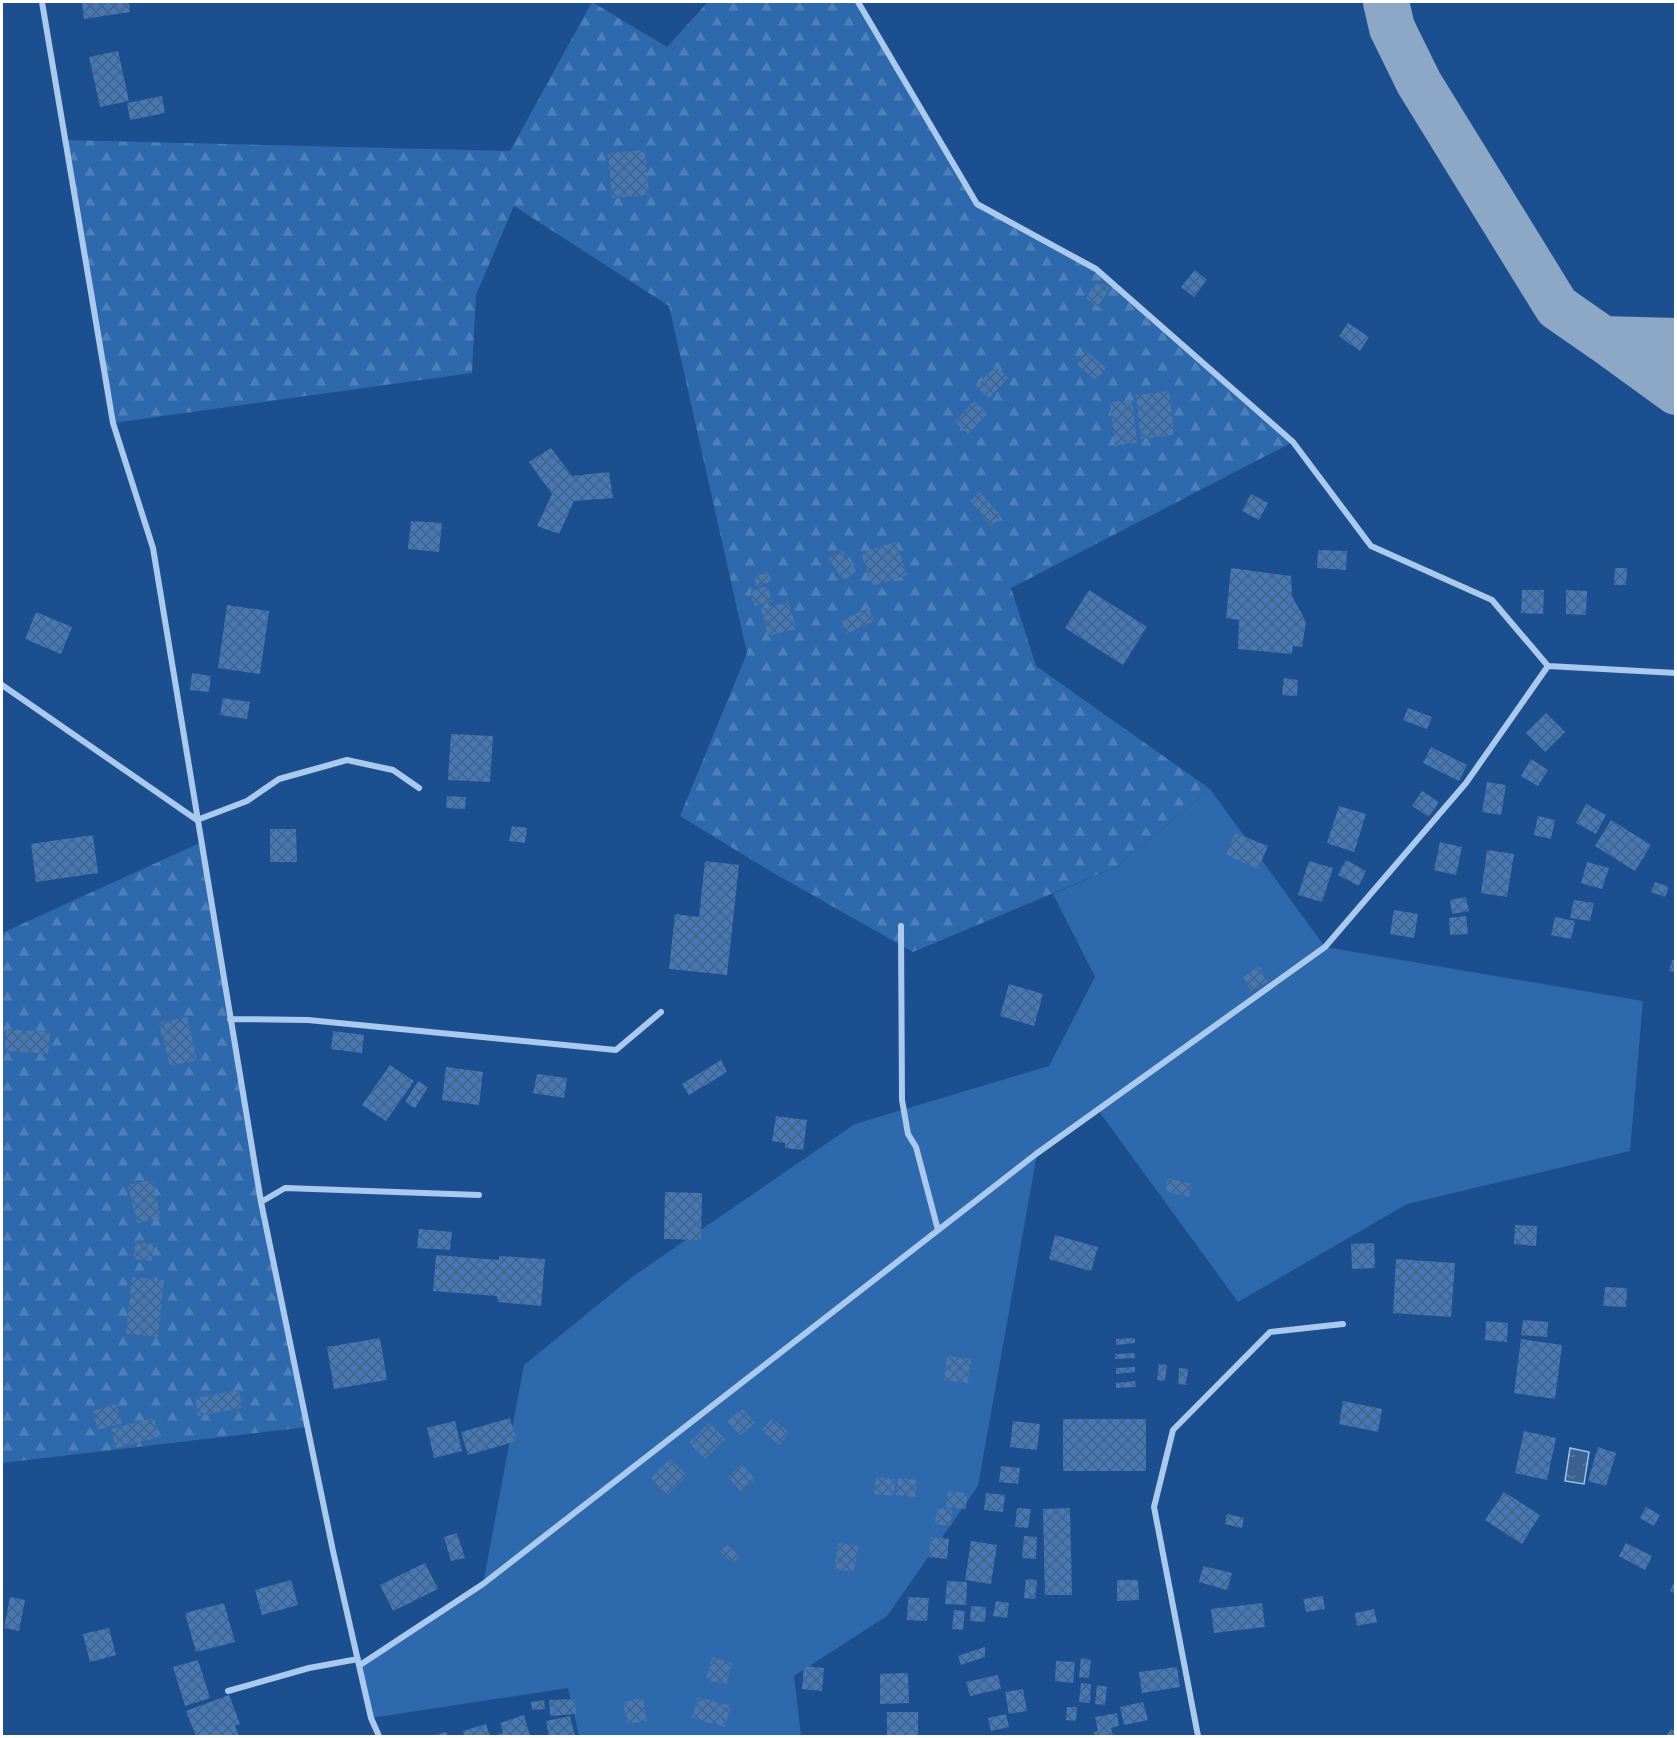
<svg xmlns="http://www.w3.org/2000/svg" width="1677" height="1738" font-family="'Exo 2',sans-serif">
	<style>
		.green { fill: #2e69ad }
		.forest { fill: url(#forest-firs) }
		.water { fill: url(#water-ripples); stroke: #9cc4f0; stroke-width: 1.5 }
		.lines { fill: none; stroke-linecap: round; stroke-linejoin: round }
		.taxiway { stroke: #8da7c7; stroke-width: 46 }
		.building { fill: url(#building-cross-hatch) }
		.minor { stroke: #a9c9ee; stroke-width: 6 }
	</style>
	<defs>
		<pattern id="forest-firs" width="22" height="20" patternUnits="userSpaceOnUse" patternTransform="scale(1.5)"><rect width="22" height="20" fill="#2e69ad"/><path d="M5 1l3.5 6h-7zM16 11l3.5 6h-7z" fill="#4d80b9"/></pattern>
		<pattern id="water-ripples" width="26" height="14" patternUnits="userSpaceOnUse" patternTransform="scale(1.5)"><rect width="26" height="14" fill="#3c6290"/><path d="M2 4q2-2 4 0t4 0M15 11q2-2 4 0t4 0" fill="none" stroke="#597aa1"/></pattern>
		<pattern id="building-cross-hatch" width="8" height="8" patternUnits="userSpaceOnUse" patternTransform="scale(1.5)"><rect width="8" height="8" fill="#4478b7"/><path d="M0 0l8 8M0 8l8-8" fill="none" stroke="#486282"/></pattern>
	</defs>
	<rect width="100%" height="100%" fill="#1b4f8f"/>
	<path class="green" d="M1210,789L1325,947L1643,1001L1630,1151L1407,1204L1238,1302L1098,1110L1037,1154L978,1486L887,1616L794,1676L801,1736H579L568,1688L371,1718L360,1665L483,1584L524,1365L632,1277L855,1124L1049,1066L1095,977L1053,894L1116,867Z"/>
	<path class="forest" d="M592,2L667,47L708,2H858L977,204L1096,269L1293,442L1011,588L1036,666L1210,789L1116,867L913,952L770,871L680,816L747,653L669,306L514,206L476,295L472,373L113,423L65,140L510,151Z
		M202,842L261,1202L307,1427L2,1463V933Z"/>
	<path class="water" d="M1570,1448L1589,1452L1584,1484L1565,1481Z"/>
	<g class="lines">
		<path class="taxiway" d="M1386,2L1392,28L1419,83L1557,307L1603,339L1676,341
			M1603,339L1676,392"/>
	</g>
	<path class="building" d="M82,2H129L130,12L84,19Z
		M118,51L129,101L100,107L89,57Z
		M162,96L165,113L130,120L127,103Z
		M645,150L649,195L612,198L608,153Z
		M1195,270L1207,280L1194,297L1181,287Z
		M1097,281L1110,288L1098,307L1086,298Z
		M1348,323L1369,337L1360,351L1339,336Z
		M1086,351L1106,368L1096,380L1076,364Z
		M996,366L1008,378L989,398L976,386Z
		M1169,391L1174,435L1141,439L1136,395Z
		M1132,400L1137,443L1115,445L1110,402Z
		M974,401L987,414L968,434L955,422Z
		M551,448L572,476L609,472L613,498L574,501L559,534L537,526L552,494L529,462Z
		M980,492L1001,517L991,526L970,501Z
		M1251,494L1268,503L1259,520L1242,511Z
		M411,521L442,523L439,552L408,549Z
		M896,542L907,575L872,586L861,553Z
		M842,550L857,572L843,581L829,559Z
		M1318,550L1347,551L1346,570L1317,568Z
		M1231,568L1291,576L1292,596L1306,622L1302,647L1293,646L1292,654L1238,649L1239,620L1226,618Z
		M1615,568H1627L1626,585H1614Z
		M767,573L770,582L757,586L754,577Z
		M768,587L772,602L754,606L750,590Z
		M1089,590L1147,627L1123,665L1065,628Z
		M1522,590H1544L1543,614L1521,613Z
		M1566,590L1587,591L1586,615L1566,614Z
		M789,602L796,629L768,636L761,609Z
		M227,605L269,611L260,674L218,668Z
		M868,608L874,621L847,634L841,621Z
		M36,612L72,627L61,654L25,639Z
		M192,673L211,676L209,692L190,690Z
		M1284,678L1298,680L1297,696L1282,695Z
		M223,698L250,702L247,719L220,715Z
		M1408,708L1432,717L1427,729L1403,720Z
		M1546,713L1565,732L1545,752L1526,733Z
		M451,734L493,736L490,782L448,780Z
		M1431,747L1467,765L1459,781L1423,763Z
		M1531,759L1548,770L1538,786L1521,776Z
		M1487,782L1506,785L1501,815L1482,812Z
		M1422,791L1439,802L1429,817L1412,806Z
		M447,796L466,797L465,809L446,808Z
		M1586,804L1606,815L1596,834L1576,823Z
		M1339,806L1366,814L1354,852L1327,843Z
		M1538,816L1555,820L1551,839L1534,835Z
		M1611,820L1651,845L1635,871L1595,846Z
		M512,826L527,828L525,843L509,841Z
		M270,829H296L297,862H270Z
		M1235,833L1268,846L1258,869L1226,855Z
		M93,835L98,873L36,882L31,844Z
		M1440,842L1462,847L1456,875L1434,870Z
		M1487,850L1514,854L1507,897L1481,893Z
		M1346,860L1366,871L1359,886L1338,875Z
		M705,861L739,865L727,975L669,969L675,914L699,917Z
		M1309,861L1333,868L1322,902L1298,895Z
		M1587,862L1609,868L1602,889L1581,883Z
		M1655,882L1669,887L1665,897L1651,892Z
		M1466,897L1469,911L1452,914L1450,900Z
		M1574,900L1594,903L1590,921L1570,918Z
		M1394,910L1418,914L1414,938L1390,934Z
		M1466,916L1468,934L1450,935L1449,918Z
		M1555,917L1575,921L1571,939L1551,935Z
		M1672,960H1676V972L1669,971Z
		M1259,966L1268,981L1252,992L1242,978Z
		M1009,984L1043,994L1034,1026L1000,1016Z
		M187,1017L197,1060L170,1066L159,1023Z
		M6,1029L50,1032L48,1054L5,1051Z
		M333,1031L364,1035L362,1053L331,1049Z
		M721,1060L727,1072L689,1095L682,1084Z
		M390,1065L414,1081L386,1121L362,1105Z
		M446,1067L483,1072L479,1105L442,1100Z
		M537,1074L567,1078L564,1098L533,1093Z
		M418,1081L428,1087L415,1108L405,1102Z
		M776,1116L807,1120L803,1150L785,1148V1143L772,1141Z
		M1168,1178L1192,1184L1189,1197L1165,1191Z
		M152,1180L161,1218L137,1223L128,1185Z
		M665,1192L702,1193L701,1240L664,1239Z
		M1515,1225L1537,1226L1536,1246L1514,1244Z
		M419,1229L452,1232L450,1250L417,1248Z
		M1055,1235L1098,1247L1091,1271L1049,1259Z
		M135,1242L154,1244L152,1261L133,1259Z
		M1374,1243L1375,1268L1352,1269L1351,1244Z
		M436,1255L499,1260V1256L545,1259L541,1306L498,1302L497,1296L433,1291Z
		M1396,1259L1455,1263L1451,1317L1393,1313Z
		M132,1277L164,1280L158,1337L126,1334Z
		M1605,1287L1627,1288L1626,1307L1603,1306Z
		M1523,1320L1548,1322L1547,1337L1521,1335Z
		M1486,1321L1508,1323L1507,1342L1485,1340Z
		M380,1338L387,1380L334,1389L327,1347Z
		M1135,1338V1343L1116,1345V1339Z
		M1521,1339L1562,1345L1555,1399L1514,1393Z
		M1134,1353L1135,1358L1115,1359V1354Z
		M947,1356L971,1359L968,1383L944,1380Z
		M1159,1364L1167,1365L1165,1381L1157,1380Z
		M1135,1367V1372L1116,1374V1368Z
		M1179,1368L1188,1369L1186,1385L1178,1384Z
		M1135,1381L1136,1387L1116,1388V1383Z
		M239,1390L242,1408L198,1416L195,1398Z
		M1343,1401L1382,1409L1378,1432L1339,1424Z
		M116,1404L122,1423L98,1430L93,1411Z
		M742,1409L755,1423L740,1436L727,1421Z
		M154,1418L159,1437L116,1448L111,1429Z
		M510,1418L517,1441L468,1455L461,1432Z
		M772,1418L789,1433L779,1445L762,1430Z
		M1063,1419H1146V1471H1063Z
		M455,1421L462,1451L434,1458L427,1428Z
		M1013,1421L1040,1424L1037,1450L1010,1447Z
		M709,1423L725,1439L705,1459L689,1443Z
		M1524,1431L1556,1438L1547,1480L1515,1473Z
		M1598,1447L1616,1453L1606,1486L1588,1481Z
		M670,1459L687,1475L667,1496L650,1479Z
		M742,1464L755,1479L741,1492L728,1477Z
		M1001,1466L1020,1468L1018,1484L999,1482Z
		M876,1477L895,1479L894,1496L874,1494Z
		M898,1478L917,1480L915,1497L896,1495Z
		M948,1491L967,1493L966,1509L946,1507Z
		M1504,1492L1540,1515L1522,1544L1485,1520Z
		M986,1493L1005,1495L1003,1512L984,1510Z
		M1646,1507L1660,1515L1654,1526L1640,1518Z
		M937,1508L952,1509L951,1526L935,1524Z
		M1017,1508L1031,1509L1028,1528L1015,1527Z
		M1070,1508L1072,1595H1045L1043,1509Z
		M1227,1514L1244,1518L1242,1528L1225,1524Z
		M457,1533L465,1558L451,1561L444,1537Z
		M1024,1536L1037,1537L1036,1559L1022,1558Z
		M931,1537L949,1539L947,1559L929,1557Z
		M971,1541L997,1545L991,1584L965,1580Z
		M838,1543L858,1546L854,1572L834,1569Z
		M1626,1543L1652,1556L1645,1570L1619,1556Z
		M728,1544L740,1555L733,1563L720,1552Z
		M425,1563L438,1589L393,1611L380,1585Z
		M1203,1566L1232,1573L1227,1590L1199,1582Z
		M1026,1579L1037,1580L1035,1599L1024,1598Z
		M291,1580L298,1605L262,1615L255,1590Z
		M1117,1580H1138L1139,1600L1117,1601Z
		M947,1581L967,1582L966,1605L945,1604Z
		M1673,1584L1676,1585V1594L1670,1591Z
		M1323,1596L1325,1609L1306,1612L1303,1599Z
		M10,1597L25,1600L19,1631L4,1628Z
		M908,1597L929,1598L927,1621L907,1620Z
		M996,1601L1009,1603L1007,1618L993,1616Z
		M224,1603L235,1642L196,1652L185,1613Z
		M1262,1603L1265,1627L1214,1633L1211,1609Z
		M971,1606L986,1607L985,1622L970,1621Z
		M1374,1609L1377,1622L1357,1626L1355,1613Z
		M954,1610L965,1611L963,1630L952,1629Z
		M109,1628L116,1655L90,1662L83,1634Z
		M985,1647V1657L961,1665L958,1656Z
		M712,1657L732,1663L726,1685L706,1679Z
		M1081,1658L1091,1660L1089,1678L1079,1677Z
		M198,1660L210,1698L185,1706L173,1667Z
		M1056,1661L1075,1662L1073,1683L1055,1681Z
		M804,1666L824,1668L822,1691L802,1689Z
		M1177,1667L1180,1687L1142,1693L1139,1672Z
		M908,1673L909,1703L880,1704V1674Z
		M998,1675L1001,1689L970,1696L966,1682Z
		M1081,1683L1091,1684L1090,1703L1079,1702Z
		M1097,1685L1107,1687L1105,1705L1095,1704Z
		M1023,1689L1027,1711L1009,1714L1005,1692Z
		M229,1695L240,1724L235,1726L239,1736H196L186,1711Z
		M698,1697L731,1706L725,1727L692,1718Z
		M643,1698L647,1721L627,1724L623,1702Z
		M575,1699L576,1714L550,1716L549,1700Z
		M544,1700L545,1709L532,1710L531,1702Z
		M1143,1702L1148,1720L1124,1725L1120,1707Z
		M1067,1707H1077L1076,1721L1066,1720Z
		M887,1712H918V1736H887Z
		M1117,1713L1119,1726L1111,1728L1113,1736H1095L1094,1732L1098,1731L1095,1717Z
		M1006,1714L1009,1727L991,1731L988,1718Z
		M524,1715L530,1736H497L496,1735L503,1733L500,1723Z
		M570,1716L575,1736H549L546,1721Z
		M486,1724L490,1736H464L463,1731Z
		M1671,1729L1676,1732V1736H1666Z
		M446,1732L448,1736H432Z"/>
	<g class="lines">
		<path class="minor" d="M42,2L113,423L153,548L261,1202L333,1551L371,1718L379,1736
			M858,2L977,204L1096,269L1293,442L1371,546L1492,600L1548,666
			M2,685L197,820L247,801L279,779L347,760L393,770L419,788
			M901,926L902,1100L908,1134L916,1147L938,1230
			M230,1019L308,1020L616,1050L661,1012
			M261,1202L285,1188L479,1195
			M360,1665L483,1584L1036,1154L1325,947L1466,783L1548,666L1676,673
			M228,1691L309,1668L358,1659
			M1198,1736L1154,1507L1173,1430L1270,1332L1343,1324"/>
	</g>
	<rect width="1677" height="1738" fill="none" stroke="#ffffff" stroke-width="6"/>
</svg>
